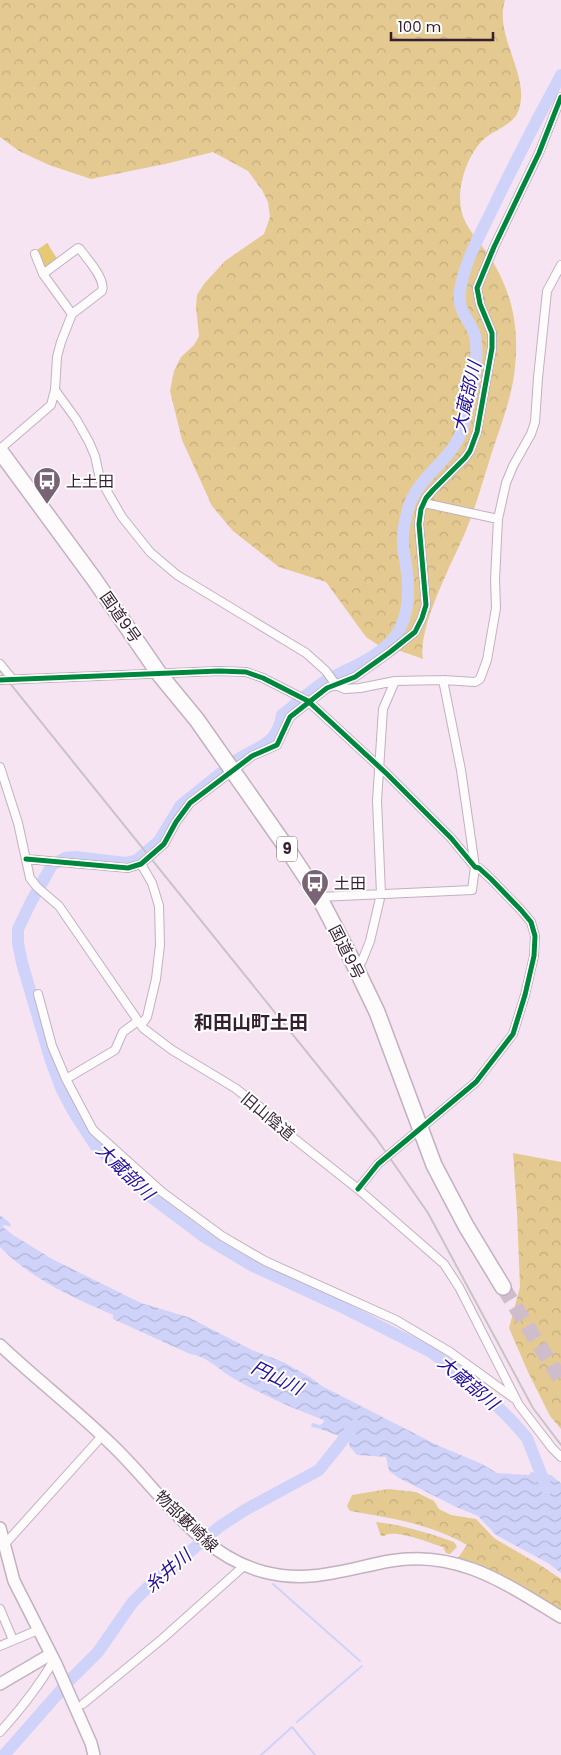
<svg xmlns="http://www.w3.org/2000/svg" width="561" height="1755" font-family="Poppins,'Noto Sans JP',sans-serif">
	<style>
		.grass { fill: url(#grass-tufts) }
		.forest { fill: url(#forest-crowns) }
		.water { fill: url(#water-waves) }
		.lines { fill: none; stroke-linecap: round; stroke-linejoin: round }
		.stream { stroke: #d0d3f9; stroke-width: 2 }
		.river { stroke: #d0d3f9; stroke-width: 12 }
		.highway-tunnel { stroke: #cfbdcb; stroke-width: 15; stroke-dasharray: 15 8; stroke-linecap: butt }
		.street-casing { stroke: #c2b1bf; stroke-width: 10 }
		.secondary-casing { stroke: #c2b1bf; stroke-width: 14 }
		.highway-casing { stroke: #c2b1bf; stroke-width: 18 }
		.street { stroke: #fefbfd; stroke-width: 8 }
		.secondary { stroke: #fefbfd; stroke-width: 11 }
		.highway { stroke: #fefbfd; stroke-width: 15 }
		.rail { stroke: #c9c3c8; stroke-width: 2 }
		.cycleway-casing { stroke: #fff; stroke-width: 8 }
		.cycleway { stroke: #00873e; stroke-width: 5 }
		.labels { text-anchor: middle; stroke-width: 4; stroke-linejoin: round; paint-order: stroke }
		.shield { fill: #fff; stroke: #71626e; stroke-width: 1 }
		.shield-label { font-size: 15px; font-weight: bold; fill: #341f30 }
		.poi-label { font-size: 16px; fill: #341f30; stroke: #fff; text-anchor: start }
		.street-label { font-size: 16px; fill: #341f30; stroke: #fff }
		.water-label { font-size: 18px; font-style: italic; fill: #220d99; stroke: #fff }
		.quarter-label { font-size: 19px; font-weight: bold; fill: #341f30; stroke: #fff }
	</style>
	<defs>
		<pattern id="grass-tufts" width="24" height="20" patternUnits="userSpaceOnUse" patternTransform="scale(1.25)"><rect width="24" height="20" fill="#e6c975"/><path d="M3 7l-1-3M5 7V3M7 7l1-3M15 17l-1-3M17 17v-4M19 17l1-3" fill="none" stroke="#c6ac66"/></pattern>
		<pattern id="forest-crowns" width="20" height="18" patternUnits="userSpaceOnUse" patternTransform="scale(1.25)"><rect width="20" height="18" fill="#e4ca91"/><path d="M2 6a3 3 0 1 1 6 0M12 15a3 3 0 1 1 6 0" fill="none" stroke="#c4ad7d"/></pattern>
		<pattern id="water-waves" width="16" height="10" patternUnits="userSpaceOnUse" patternTransform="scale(1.25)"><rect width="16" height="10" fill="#d0d3f9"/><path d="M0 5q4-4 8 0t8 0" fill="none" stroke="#b3b5d6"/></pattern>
	</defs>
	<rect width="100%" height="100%" fill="#f6e4f2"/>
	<path class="grass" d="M47,243L58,260L45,271L37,250Z"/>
	<path class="forest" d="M0,0H505C493,38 534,79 517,114C510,126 494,130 484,139C467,155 457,186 461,209C464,227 480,242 490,257C514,296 520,331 514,376C510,402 500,428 492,452C484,477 477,503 467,528C454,560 417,627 423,659L392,648L378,645L366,637L326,582L279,567L233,531L212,506L182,440L170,391L174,371L181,357L194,345L199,336L196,307L197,295L204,284L225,261L264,234L270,217L268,202L262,190L248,171L213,152L165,164L91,179L49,165L19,151L0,137Z
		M513,1153L561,1162V1429L550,1416L528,1372L509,1328L520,1287L517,1212Z
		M388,1489L416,1492L434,1501L439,1509L451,1515L476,1519L494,1538L540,1565L561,1579V1613L493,1571L458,1558L467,1545C431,1524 391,1518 350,1511L347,1506L352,1495Z
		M376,1522C404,1525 428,1533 454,1542L457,1547L450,1554L446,1553L443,1547C430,1543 394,1528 384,1536H381Z"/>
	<path class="water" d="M0,1215L10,1223L11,1227L4,1225L3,1227L13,1235L52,1259L141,1303L188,1317L252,1350L283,1362L310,1377L322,1386L437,1445L482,1464L497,1473L529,1475L531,1472L551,1475L561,1483V1573L548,1563L496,1535L478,1516L456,1507L399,1478L389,1471L386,1457L357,1455L349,1446L350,1440C337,1436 325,1429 311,1427L312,1423L320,1425L323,1423L324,1420C293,1409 262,1395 233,1378C219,1370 207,1356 190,1354L113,1319V1315C72,1297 31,1279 0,1247Z"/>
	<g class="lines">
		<path class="stream" d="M273,1584L360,1661
			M297,1722L362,1666
			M261,1755L292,1727L315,1755"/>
		<path class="river" d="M234,762C256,746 277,747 282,715C296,704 309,692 324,682C346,669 377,659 394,638C409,618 410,590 406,565C405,558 403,550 403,543C402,532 405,520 408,509C415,484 437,469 452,449C459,440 463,429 465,418C471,395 480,360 475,336C471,319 457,314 460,291C464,263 480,235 492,210C514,164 537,119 561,75
			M221,773L181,805L159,841L137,860L126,863L75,857L65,858L52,865L31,902L18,929V943L22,963L51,1061L62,1090L73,1111L95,1145L147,1194L203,1236L253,1266L340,1306L431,1352L480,1389L512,1421L527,1438L547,1489
			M4,1755L70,1680L98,1652L132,1603L147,1588L219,1527L245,1510L319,1470L355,1425"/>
		<path class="highway-tunnel" d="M503,1287L561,1380"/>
		<defs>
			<path id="street" d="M35,254L43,274L72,314
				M55,390L76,419L89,442L95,456L100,479L122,517L150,552L177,575L306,653L326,671L336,685L345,689L360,688L395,681L443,680L475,682L480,679L487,660L496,608L495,580L498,519L506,483L513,466L531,434L535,422L538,378L547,291L561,265
				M0,449L51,405L55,390L57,357L61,342L72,314L102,291C106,279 87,259 80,249L78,248L43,274
				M424,503L498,519
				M0,664L13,680
				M0,680L219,671L246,672L263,678L308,701L387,774L451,838L475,867L479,868L491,879L521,910L531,922L535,936L534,956L525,995L513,1034L476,1082L378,1164L358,1189
				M0,767L18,823L30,878L37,887L59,906L143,1028L172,1050L235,1088L261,1108L277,1125L358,1189L444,1264L459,1287L519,1405L552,1448L561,1457
				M26,859L128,868L141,864L164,844L176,822L190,803L252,756L277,745L290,717L327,688L355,677L390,652L415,632L422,618L426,605L419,524L421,509L426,498L433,490L465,458L470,451L477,432L492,348V333L480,304L477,288L494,247L539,153L561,97
				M319,897L472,890L475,867L461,770L443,680
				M357,969L362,961L370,941L381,894L377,801L383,709L395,681
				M38,994L52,1046L66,1079
				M138,1021L123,1032L115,1050L66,1079L93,1130L162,1192L222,1236L265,1261L396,1320L450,1352L515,1399
				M141,1025L147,1017L156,979L160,945L159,906L152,883L141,864
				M4,1545L102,1436
				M0,1609L13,1640
				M0,1646L38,1630
				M83,1704L162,1639L245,1565
				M0,1732C20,1710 39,1686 54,1660"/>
			<path id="secondary" d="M0,1345C36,1379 75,1409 110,1443C159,1489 196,1554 264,1572C310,1584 346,1569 390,1561C458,1549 506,1584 561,1617
				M0,1528L14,1581L56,1664L91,1743L94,1755
				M0,1684L51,1654"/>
			<path id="highway" d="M0,451L94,579L160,675L197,720L284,844L319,897L353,962L377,1012L434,1165L466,1226L503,1287"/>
		</defs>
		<use href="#street" class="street-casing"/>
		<use href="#secondary" class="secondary-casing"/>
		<use href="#highway" class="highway-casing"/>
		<use href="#street" class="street"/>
		<use href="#secondary" class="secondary"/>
		<use href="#highway" class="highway"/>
		<path class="rail" d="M0,671L376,1138L428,1213L533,1408L561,1445"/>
		<defs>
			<path id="cycleway" d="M0,680L219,671L246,672L263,678L308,701L387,774L451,838L475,867L479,868L491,879L521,910L531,922L535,936L534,956L525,995L513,1034L476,1082L378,1164L358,1189
				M26,859L128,868L141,864L164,844L176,822L190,803L252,756L277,745L290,717L327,688L355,677L390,652L415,632L422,618L426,605L419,524L421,509L426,498L433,490L465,458L470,451L477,432L492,348V333L480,304L477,288L494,247L539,153L561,97"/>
		</defs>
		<use href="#cycleway" class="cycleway-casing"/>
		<use href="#cycleway" class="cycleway"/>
	</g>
	<defs>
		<symbol id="bus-pin" viewBox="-11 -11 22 30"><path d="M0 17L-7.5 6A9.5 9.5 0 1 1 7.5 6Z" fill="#786474" stroke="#fff"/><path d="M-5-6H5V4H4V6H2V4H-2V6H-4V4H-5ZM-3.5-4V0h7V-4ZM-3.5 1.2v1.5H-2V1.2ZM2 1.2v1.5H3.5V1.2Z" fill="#fff"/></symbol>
	</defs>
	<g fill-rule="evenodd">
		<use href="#bus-pin" x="31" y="465" width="32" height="43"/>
		<use href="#bus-pin" x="299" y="867" width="32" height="43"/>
	</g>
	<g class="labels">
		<rect class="shield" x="277" y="836.5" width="20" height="25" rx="4"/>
		<g class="shield-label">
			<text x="287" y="854">9</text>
		</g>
		<g class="poi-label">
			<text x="66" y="487">上土田</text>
			<text x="334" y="889">土田</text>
		</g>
		<g class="street-label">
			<text transform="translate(121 617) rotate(55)" y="6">国道9号</text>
			<text transform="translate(347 952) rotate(63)" y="6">国道9号</text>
			<text transform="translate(268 1116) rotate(40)" y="6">旧山陰道</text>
			<text transform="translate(187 1521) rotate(44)" y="6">物部藪崎線</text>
		</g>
		<g class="water-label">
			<text transform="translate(467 397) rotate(-77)" y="6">大蔵部川</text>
			<text transform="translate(125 1172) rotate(44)" y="6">大蔵部川</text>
			<text transform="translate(277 1378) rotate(26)" y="6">円山川</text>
			<text transform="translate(468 1383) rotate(40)" y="6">大蔵部川</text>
			<text transform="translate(168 1571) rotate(-41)" y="6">糸井川</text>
		</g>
		<g class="quarter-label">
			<text x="251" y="1029">和田山町土田</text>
		</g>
	</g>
	<path d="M391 32v8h102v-8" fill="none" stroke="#341f30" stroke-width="2.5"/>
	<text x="398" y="32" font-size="15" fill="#341f30" stroke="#ffffff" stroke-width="4" paint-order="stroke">100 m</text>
</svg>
